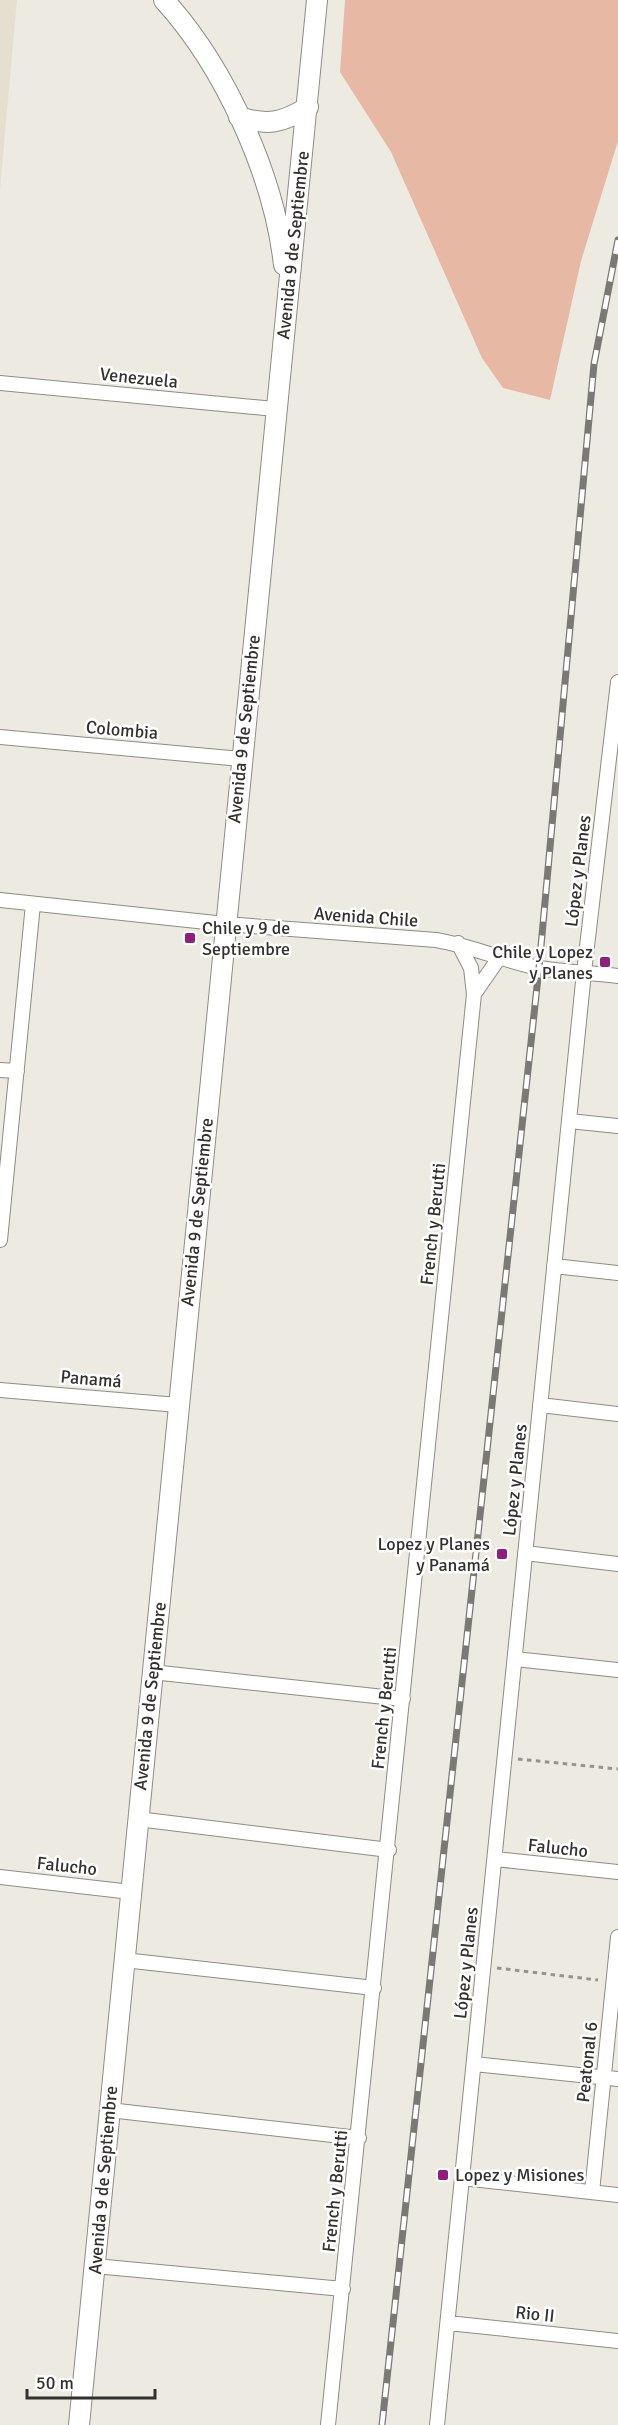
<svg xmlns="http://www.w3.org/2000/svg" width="618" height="2425" font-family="Signika,sans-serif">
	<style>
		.built { fill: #e4dfcf }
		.green { fill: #e7b9a5 }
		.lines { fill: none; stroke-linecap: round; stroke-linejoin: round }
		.street-casing { stroke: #8e8c84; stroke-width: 16 }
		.secondary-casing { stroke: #8e8c84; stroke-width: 22 }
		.path { stroke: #95938d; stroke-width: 3; stroke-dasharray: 4.5 4.5; stroke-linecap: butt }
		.street { stroke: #fff; stroke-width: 14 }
		.secondary { stroke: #fff; stroke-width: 20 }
		.rail-casing { stroke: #7b7974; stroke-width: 7 }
		.rail { stroke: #fff; stroke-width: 4.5; stroke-dasharray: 14; stroke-linecap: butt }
		.poi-dot { fill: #901e7e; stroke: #fff; stroke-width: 2 }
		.labels { text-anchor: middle; stroke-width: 5; stroke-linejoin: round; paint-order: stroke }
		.street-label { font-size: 18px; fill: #32312e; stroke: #fff }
		.poi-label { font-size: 18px; fill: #32312e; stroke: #fff; text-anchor: start }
	</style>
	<rect width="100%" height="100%" fill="#edeae1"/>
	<path class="built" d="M0,0H17L0,189Z"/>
	<path class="green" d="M345,0H618V141L581,261L550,400L503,388L482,358L391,152L340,72Z"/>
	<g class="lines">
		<defs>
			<path id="street" d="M0,383L275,409
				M0,737L241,759
				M0,900L225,924L436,940C472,946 504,961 539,968C565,972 592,973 618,976
				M474,994L499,958
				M0,1070L17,1071
				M569,1121L618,1126
				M0,1240L33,904
				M554,1266L618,1273
				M0,1390L178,1405
				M540,1405L618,1414
				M525,1553L618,1564
				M515,1659L618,1670
				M152,1672L403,1699
				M138,1819L389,1850
				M495,1859L618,1872
				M0,1877L131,1892
				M124,1960L374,1988
				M474,2064L618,2079
				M109,2110L359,2138
				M462,2178L618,2195
				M592,2192L618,1937
				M95,2266L343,2289
				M448,2323L618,2341
				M328,2425L474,994L471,968L458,943
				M437,2425L584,972L618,682"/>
			<path id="secondary" d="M164,0C225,67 274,175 284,265
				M239,117C268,126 282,123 308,107
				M79,2425L317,0"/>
		</defs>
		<use href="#street" class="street-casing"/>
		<use href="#secondary" class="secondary-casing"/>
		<path class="path" d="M518,1759L618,1769
			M497,1968L598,1980"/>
		<use href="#street" class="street"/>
		<use href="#secondary" class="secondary"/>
		<defs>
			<path id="rail" d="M382,2425L539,968L594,364L618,240"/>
		</defs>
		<use href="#rail" class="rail-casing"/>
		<use href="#rail" class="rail"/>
	</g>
	<g class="poi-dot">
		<rect x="184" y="932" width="12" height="12" rx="3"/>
		<rect x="599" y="956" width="12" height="12" rx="3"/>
		<rect x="496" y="1548" width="12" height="12" rx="3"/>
		<rect x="437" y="2169" width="12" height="12" rx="3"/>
	</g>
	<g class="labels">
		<g class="street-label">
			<text transform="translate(293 245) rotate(-84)" y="6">Avenida 9 de Septiembre</text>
			<text transform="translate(139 378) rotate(6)" y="6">Venezuela</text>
			<text transform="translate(244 729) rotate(-84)" y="6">Avenida 9 de Septiembre</text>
			<text transform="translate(122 730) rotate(5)" y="6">Colombia</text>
			<text transform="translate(578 871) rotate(-83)" y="6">López y Planes</text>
			<text transform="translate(366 917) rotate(4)" y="6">Avenida Chile</text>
			<text transform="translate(197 1212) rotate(-84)" y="6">Avenida 9 de Septiembre</text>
			<text transform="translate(433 1224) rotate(-84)" y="6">French y Berutti</text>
			<text transform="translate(91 1379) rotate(5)" y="6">Panamá</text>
			<text transform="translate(515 1480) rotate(-84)" y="6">López y Planes</text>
			<text transform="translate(150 1696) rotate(-84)" y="6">Avenida 9 de Septiembre</text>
			<text transform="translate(384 1708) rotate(-84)" y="6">French y Berutti</text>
			<text transform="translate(558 1848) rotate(6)" y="6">Falucho</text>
			<text transform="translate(67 1866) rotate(6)" y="6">Falucho</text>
			<text transform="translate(466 1963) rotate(-84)" y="6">López y Planes</text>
			<text transform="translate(587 2062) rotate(-84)" y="6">Peatonal 6</text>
			<text transform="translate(103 2180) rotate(-85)" y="6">Avenida 9 de Septiembre</text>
			<text transform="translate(335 2191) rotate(-84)" y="6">French y Berutti</text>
			<text transform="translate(535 2314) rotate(6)" y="6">Rio II</text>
		</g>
		<g class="poi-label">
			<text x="202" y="934">Chile y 9 de<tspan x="202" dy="21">Septiembre</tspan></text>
			<text x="593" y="958" text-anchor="end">Chile y Lopez<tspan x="593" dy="21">y Planes</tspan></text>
			<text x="490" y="1550" text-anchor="end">Lopez y Planes<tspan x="490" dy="21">y Panamá</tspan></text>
			<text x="455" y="2181">Lopez y Misiones</text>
		</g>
	</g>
	<path d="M27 2389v9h128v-9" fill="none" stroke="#32312e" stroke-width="3"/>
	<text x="36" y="2389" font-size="18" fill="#32312e" stroke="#ffffff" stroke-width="4.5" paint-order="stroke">50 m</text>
</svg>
